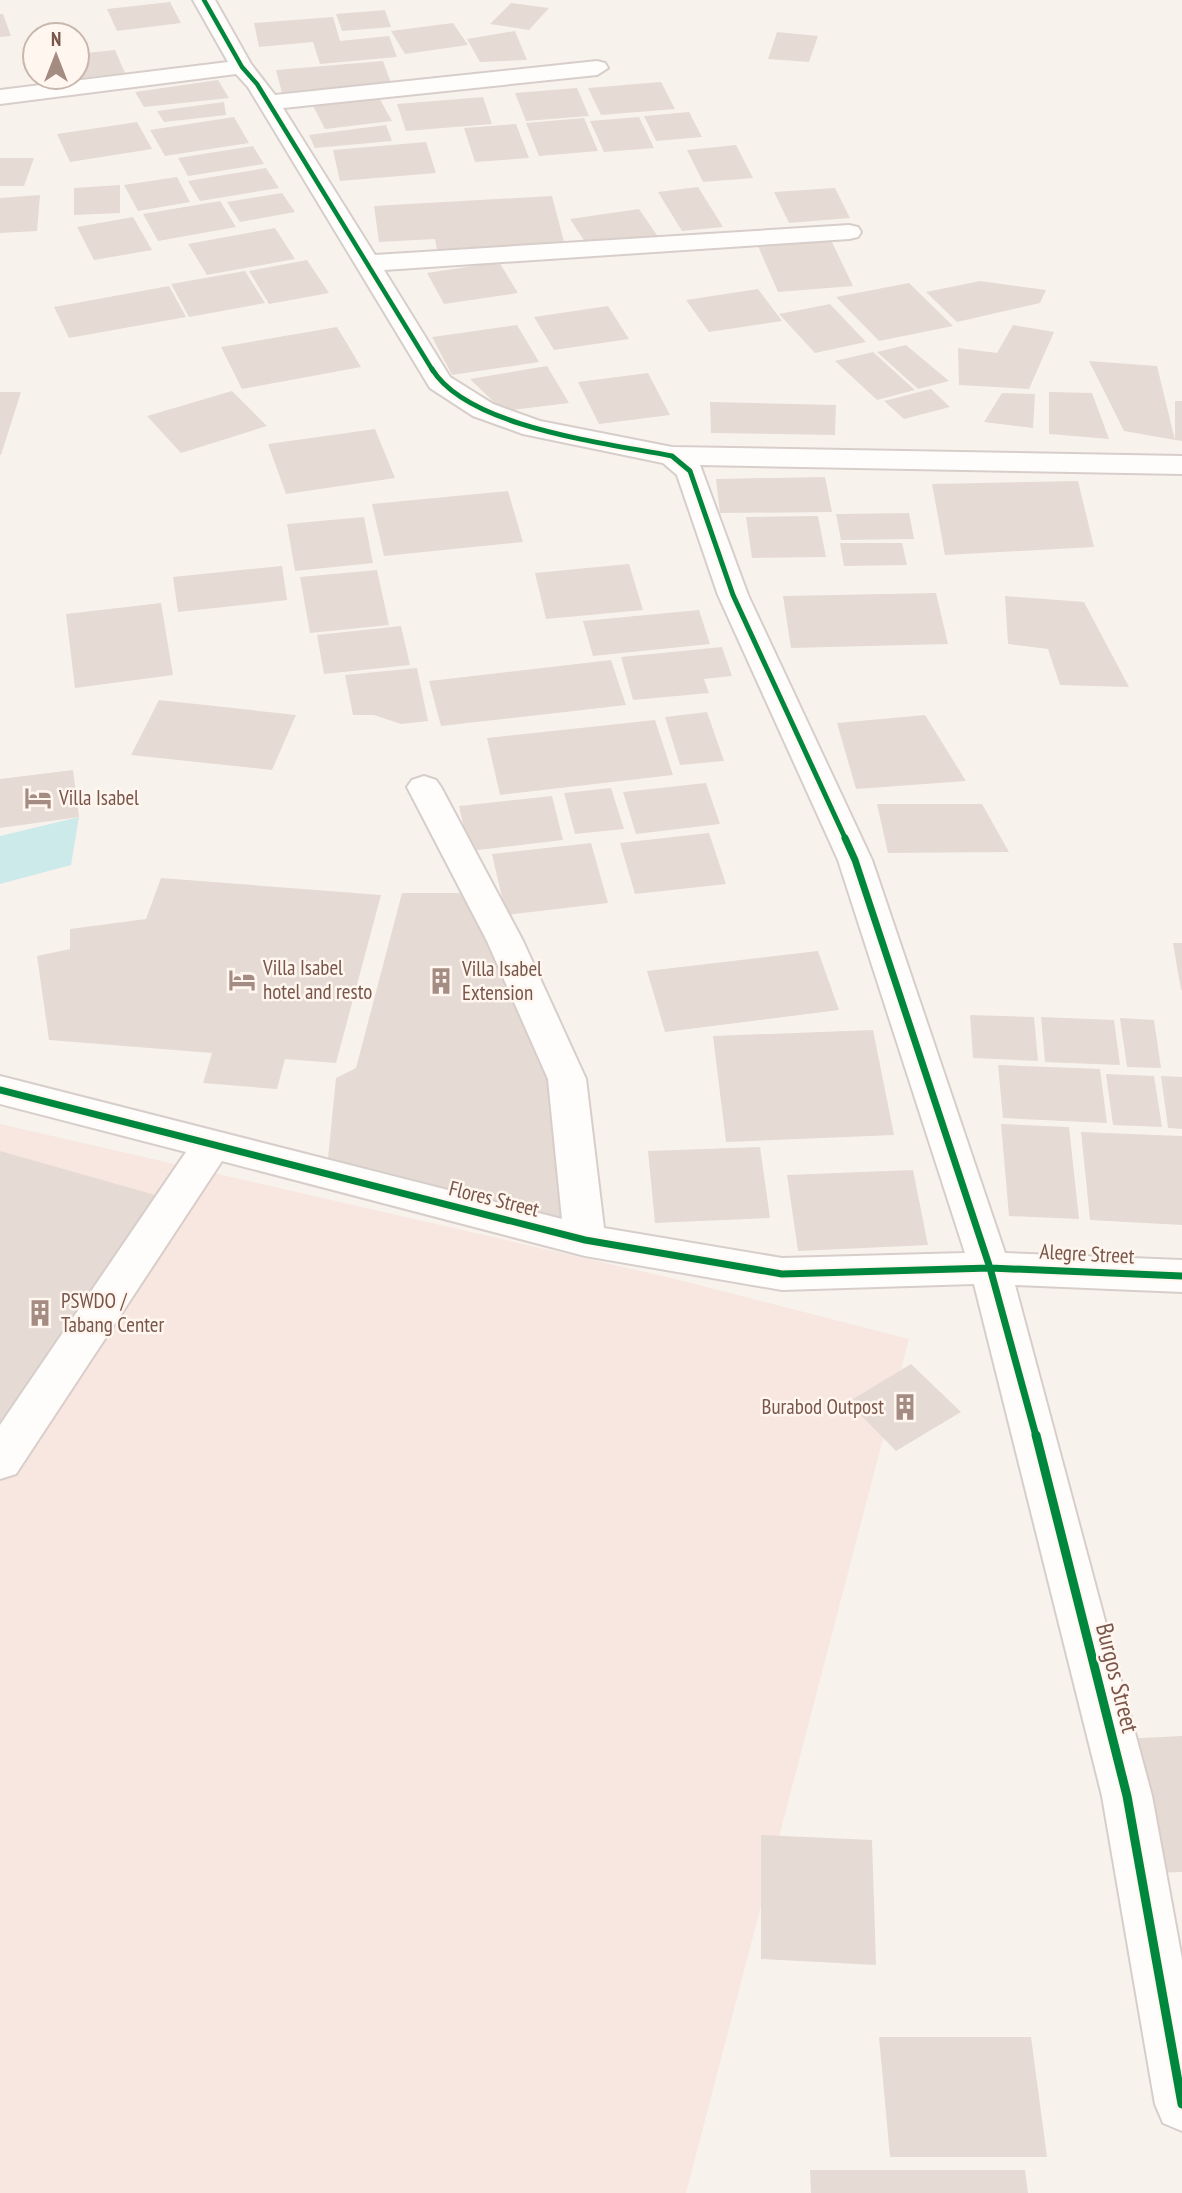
<svg xmlns="http://www.w3.org/2000/svg" width="1182" height="2193" font-family="'PT Sans Narrow',sans-serif">
	<style>
		.commercial { fill: #f8e6e0 }
		.water { fill: #cdeaea }
		.building { fill: #e5dad4 }
		.lines { fill: none; stroke-linecap: round; stroke-linejoin: round }
		.minor-casing { stroke: #d7ceca; stroke-width: 4 }
		.minor { fill: #fefdfc; fill-rule: evenodd }
		.cycleway-far3-casing { stroke: #fff7ef; stroke-width: 7 }
		.cycleway-far2-casing { stroke: #fff7ef; stroke-width: 9 }
		.cycleway-far1-casing { stroke: #fff7ef; stroke-width: 11 }
		.cycleway-casing { stroke: #fff7ef; stroke-width: 13 }
		.cycleway-far3 { stroke: #00873e; stroke-width: 4.5 }
		.cycleway-far2 { stroke: #00873e; stroke-width: 5 }
		.cycleway-far1 { stroke: #00873e; stroke-width: 7 }
		.cycleway { stroke: #00873e; stroke-width: 9 }
		.labels { text-anchor: middle; stroke-width: 5; stroke-linejoin: round; paint-order: stroke }
		.poi-label { font-size: 21px; fill: #79554a; stroke: #fff7ef; text-anchor: start }
		.street-label { font-size: 21px; fill: #79554a; stroke: #fff7ef }
		.near-street-label { font-size: 24px; fill: #79554a; stroke: #fff7ef }
	</style>
	<rect width="100%" height="100%" fill="#f8f2ed"/>
	<path class="commercial" d="M0,1124L675,1279L909,1339L686,2193H0Z"/>
	<path class="water" d="M79,817L71,865L0,884V836Z"/>
	<path class="building" d="M170,2L181,23L117,31L107,9Z
		M511,3L549,8L529,30L490,24Z
		M385,10L391,27L342,31L336,14Z
		M0,14H3L11,36L0,37Z
		M333,17L340,41L389,36L397,57L320,64L313,42L259,47L254,23Z
		M453,23L468,45L405,54L391,31Z
		M515,31L527,60L480,62L467,39Z
		M777,32L818,36L809,62L768,59Z
		M115,50L125,73L59,81L57,77H77V54Z
		M383,61L391,83L282,93L276,70Z
		M218,80L229,98L144,107L135,92Z
		M661,82L675,109L601,115L588,88Z
		M577,88L589,116L526,121L515,93Z
		M378,96L392,121L325,129L312,104Z
		M483,97L492,124L406,131L397,104Z
		M224,102L226,115L164,122L157,111Z
		M689,112L702,137L656,141L644,116Z
		M234,117L249,143L165,156L150,130Z
		M639,117L654,148L604,152L590,121Z
		M584,118L598,151L539,156L526,123Z
		M137,122L152,149L70,162L57,134Z
		M516,124L529,158L475,162L464,128Z
		M386,125L392,141L315,148L309,135Z
		M426,142L436,173L340,181L333,150Z
		M736,145L753,178L703,182L687,150Z
		M253,146L264,164L188,176L178,158Z
		M0,158H34L24,186H0Z
		M266,168L279,188L200,201L188,181Z
		M177,177L190,202L138,211L124,185Z
		M120,185V213L74,215V188Z
		M698,187L723,227L682,231L658,192Z
		M835,188L850,218L789,223L774,192Z
		M282,193L295,212L240,222L227,202Z
		M40,195L37,231L0,233V198Z
		M552,196L564,242L437,250L435,239L379,242L374,206Z
		M220,201L236,227L158,241L143,214Z
		M639,209L659,238L589,248L570,219Z
		M133,217L152,250L94,260L77,227Z
		M275,228L295,259L207,275L188,244Z
		M831,240L853,286L778,292L758,246Z
		M307,260L329,293L269,304L249,271Z
		M499,262L518,293L444,304L427,273Z
		M245,271L265,303L189,317L171,284Z
		M980,281L1046,290L1040,303L957,322L926,292Z
		M909,283L953,326L879,341L836,297Z
		M169,286L186,317L69,338L54,307Z
		M758,289L782,321L709,332L686,300Z
		M830,304L866,342L815,353L779,314Z
		M608,306L629,339L554,350L534,317Z
		M517,325L539,362L452,375L432,337Z
		M1013,325L1054,332L1029,389L959,385L958,348L997,353Z
		M337,327L361,367L242,389L221,347Z
		M906,345L949,381L918,389L877,352Z
		M873,352L915,390L877,400L835,361Z
		M1089,361L1157,366L1175,440L1124,431Z
		M547,366L569,403L503,411L470,379Z
		M648,373L670,415L599,424L578,382Z
		M931,389L950,407L904,419L884,401Z
		M232,391L267,426L181,453L147,416Z
		M0,392H21L1,455H0Z
		M1049,392L1092,393L1109,439L1049,434Z
		M1002,393L1035,394L1033,428L984,422Z
		M1175,401H1182V441L1175,440Z
		M710,402L836,405L835,435L711,433Z
		M375,429L395,478L286,494L268,444Z
		M825,477L832,512L720,513L716,479Z
		M1078,481L1094,547L945,555L932,484Z
		M508,491L523,542L384,556L372,504Z
		M909,513L914,539L841,540L836,514Z
		M818,516L826,557L752,558L746,517Z
		M364,517L373,563L295,571L287,524Z
		M840,543H902L907,565L844,566Z
		M629,564L643,610L546,619L535,573Z
		M282,566L287,600L178,612L173,577Z
		M377,570L389,625L310,633L300,577Z
		M936,593L948,644L791,648L783,596Z
		M1005,596L1084,602L1129,687L1060,685L1048,649L1008,644Z
		M161,603L173,675L75,688L66,614Z
		M699,610L710,644L593,656L583,621Z
		M401,626L410,665L324,674L317,635Z
		M722,647L732,676L704,679L709,693L633,700L621,657Z
		M611,660L626,705L441,726L429,681Z
		M417,668L428,721L401,724L374,715H353L345,675Z
		M159,700L296,715L272,770L131,755Z
		M707,712L724,761L680,765L665,717Z
		M925,715L966,781L856,789L837,723Z
		M655,720L673,775L500,795L487,738Z
		M73,770L79,817L0,828V779Z
		M706,783L720,824L636,834L623,792Z
		M611,788L624,829L575,834L564,793Z
		M552,796L563,840L469,851L459,806Z
		M877,804H982L1009,852L888,853Z
		M709,833L726,884L635,894L620,843Z
		M591,843L608,903L506,915L492,854Z
		M161,878L381,895L336,1063L285,1059L277,1089L203,1083L212,1053L49,1040L37,956L70,949V929L146,919Z
		M402,893H465L554,1093L561,1218L328,1158L336,1078L356,1068Z
		M1173,943H1182V990H1181Z
		M818,951L839,1010L665,1032L647,971Z
		M970,1015L1034,1017L1038,1061L973,1058Z
		M1041,1017L1114,1020L1120,1065L1045,1062Z
		M1120,1018L1154,1020L1161,1068L1127,1067Z
		M873,1030L894,1135L726,1142L713,1036Z
		M998,1065L1100,1069L1107,1123L1003,1118Z
		M1106,1074L1154,1076L1162,1127L1113,1125Z
		M1161,1076L1182,1077V1129L1168,1128Z
		M1001,1124L1069,1127L1079,1219L1009,1216Z
		M1081,1132L1182,1136V1225L1090,1220Z
		M760,1147L770,1218L655,1223L648,1151Z
		M0,1151L162,1197L0,1430Z
		M913,1170L928,1245L798,1251L787,1175Z
		M911,1364L961,1412L896,1451L848,1402Z
		M1182,1736V1872L1153,1873L1123,1739Z
		M761,1835L872,1840L876,1965L761,1959Z
		M879,2037H1031L1047,2157H890Z
		M810,2170H1025L1028,2193H811Z"/>
	<g class="lines">
		<defs>
			<path id="minor" d="M193,0H215L251,64L275,95L597,61L605,63L608,68L597,75L283,108L375,255L849,225L858,227L861,232L858,237L849,239L384,270L450,377L493,404L540,421L672,447L1182,456V474L700,465L748,595L872,860L1005,1253L1182,1260V1292L1015,1285L1152,1796L1182,1959V2131L1163,2123L1155,2104L1102,1796L974,1284L782,1290L585,1256L222,1161L16,1474L0,1479V1425L186,1152L0,1104V1076L562,1219L548,1079L487,941L407,787L412,780L424,776L436,780L441,787L523,941L586,1079L604,1228L782,1258L965,1253L838,860L718,595L677,475L663,463L523,434L473,416L430,388L248,87L236,74L0,104V90L228,62Z"/>
		</defs>
		<use href="#minor" class="minor-casing"/>
		<use href="#minor" class="minor"/>
		<defs>
			<path id="cycleway-far3" d="M204,0L242,67L257,84L433,371"/>
			<path id="cycleway-far2" d="M432,369C468,428 607,443 672,456L690,471L733,595L846,840"/>
			<path id="cycleway-far1" d="M845,838L855,860L990,1268L1036,1436
				M0,1090L585,1240L782,1274L990,1268L1182,1276"/>
			<path id="cycleway" d="M1036,1435L1127,1796L1182,2104"/>
		</defs>
		<use href="#cycleway-far3" class="cycleway-far3-casing"/>
		<use href="#cycleway-far2" class="cycleway-far2-casing"/>
		<use href="#cycleway-far1" class="cycleway-far1-casing"/>
		<use href="#cycleway" class="cycleway-casing"/>
		<use href="#cycleway-far3" class="cycleway-far3"/>
		<use href="#cycleway-far2" class="cycleway-far2"/>
		<use href="#cycleway-far1" class="cycleway-far1"/>
		<use href="#cycleway" class="cycleway"/>
	</g>
	<defs>
		<symbol id="hotel-bare" viewBox="-9 -9 18 18"><path d="M-6-4.5h1.5V1H6V5H4.5V3h-9V5H-6ZM-4 0a1.8 1.8 0 1 1 3.6 0ZM.5 0V-2.5h3Q6-2.5 6 0Z" fill="#a58c83" stroke="#fff7ef" stroke-width="2.5" paint-order="stroke"/></symbol>
		<symbol id="building-bare" viewBox="-9 -9 18 18"><path d="M-4-6H4V6H1V3H-1V6H-4ZM-2.5-4.3h1.7v1.8h-1.7ZM.8-4.3h1.7v1.8H.8ZM-2.5-1h1.7V.8h-1.7ZM.8-1h1.7V.8H.8Z" fill="#a58c83" stroke="#fff7ef" stroke-width="2.5" paint-order="stroke"/></symbol>
	</defs>
	<g fill-rule="evenodd">
		<use href="#hotel-bare" x="19" y="779" width="38" height="38"/>
		<use href="#hotel-bare" x="223" y="961" width="38" height="38"/>
		<use href="#building-bare" x="422" y="962" width="38" height="38"/>
		<use href="#building-bare" x="21" y="1294" width="38" height="38"/>
		<use href="#building-bare" x="886" y="1388" width="38" height="38"/>
	</g>
	<g class="labels">
		<g class="poi-label">
			<text x="59" y="805">Villa Isabel</text>
			<text x="263" y="975">Villa Isabel<tspan x="263" dy="24">hotel and resto</tspan></text>
			<text x="462" y="976">Villa Isabel<tspan x="462" dy="24">Extension</tspan></text>
			<text x="61" y="1308">PSWDO /<tspan x="61" dy="24">Tabang Center</tspan></text>
			<text x="884" y="1414" text-anchor="end">Burabod Outpost</text>
		</g>
		<g class="street-label">
			<text transform="translate(494 1199) rotate(14)" y="7">Flores Street</text>
			<text transform="translate(1087 1254) rotate(3)" y="7">Alegre Street</text>
		</g>
		<g class="near-street-label">
			<text transform="translate(1117 1678) rotate(76)" y="8">Burgos Street</text>
		</g>
	</g>
	<g transform="translate(56 56)"><circle r="33" fill="#fff7ef" stroke="#c9b6ad" stroke-width="2"/>
	<path d="M0-5L12 26L0 18L-12 26Z" fill="#a58c83"/>
	<text y="-10" font-size="19" font-weight="bold" text-anchor="middle" fill="#79554a">N</text>
	</g>
</svg>
